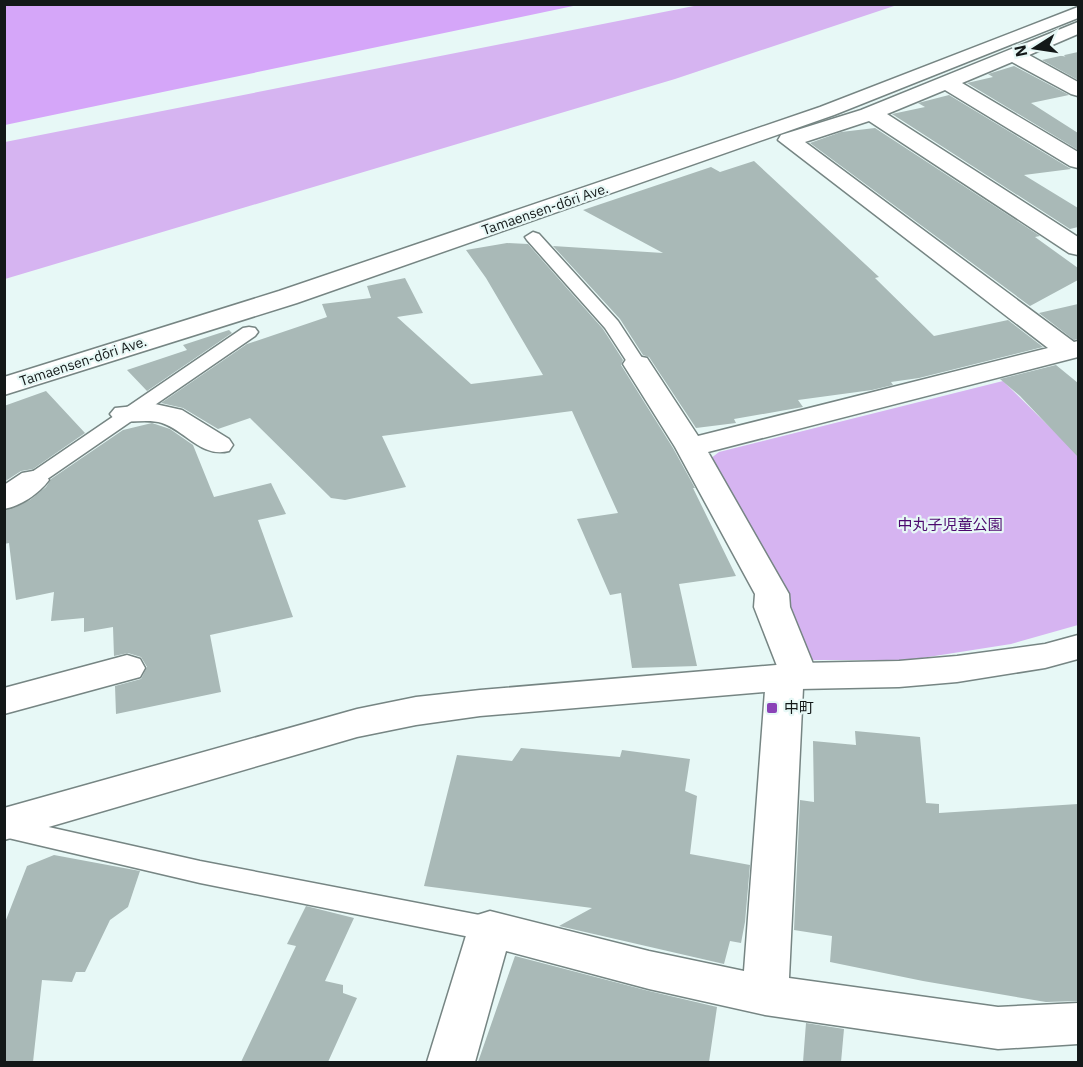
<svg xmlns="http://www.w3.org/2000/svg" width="1083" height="1067" font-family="'IBM Plex Sans','Noto Sans JP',sans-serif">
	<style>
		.green { fill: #d6b4f1 }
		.water { fill: #d5a6f9 }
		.building { fill: #a9b9b7 }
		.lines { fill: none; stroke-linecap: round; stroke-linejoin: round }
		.service-casing { stroke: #768583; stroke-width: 3 }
		.minor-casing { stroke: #768583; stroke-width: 3 }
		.tertiary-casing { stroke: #768583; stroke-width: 3 }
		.primary-casing { stroke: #768583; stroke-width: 3 }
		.service { fill: #fff; fill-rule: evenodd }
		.minor { fill: #fff; fill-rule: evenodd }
		.tertiary { fill: #fff; fill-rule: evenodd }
		.primary { fill: #fff; fill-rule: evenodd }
		.poi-dot { fill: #8a43b7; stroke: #e7f8f6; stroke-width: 2 }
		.labels { text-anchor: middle; stroke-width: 4.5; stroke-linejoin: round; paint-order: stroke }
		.far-street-label { font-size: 14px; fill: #131818; stroke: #e7f8f6 }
		.park-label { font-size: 15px; fill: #4c096e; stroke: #e7f8f6 }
		.poi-label { font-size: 15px; fill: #131818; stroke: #e7f8f6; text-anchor: start }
	</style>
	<rect width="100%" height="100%" fill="#e7f8f6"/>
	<path class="green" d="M704,4L897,5L675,79L5,279V142Z
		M1003,381L1078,455V625L1011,644L909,660H812L710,459L719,452Z"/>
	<path class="water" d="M5,4H578V5L5,125Z"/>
	<path class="building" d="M1078,52V80L1042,60Z
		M1014,66L1069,95L1031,103L1078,133V150L967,83L993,77L988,74Z
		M949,95L1071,169L1024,175L1078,208V227L1070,229L892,114L925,107L918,103Z
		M875,128L1040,236L1035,237L1078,268V280L1030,306L810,143L841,132Z
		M754,161L879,277L875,278L934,336L1008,320L1043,347L919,378L891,382L893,385L872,390L798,400L803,407L734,419L736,423L696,428L649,357L643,355L620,319L553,246L663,253L583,210L711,167L720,172Z
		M507,243L528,244L603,329L623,360L621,365L673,448L695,488H693L736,576L679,584L697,666L632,668L621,593L610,595L577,519L618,513L572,411L382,436L406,487L345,500L331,498L250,418L218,429L183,408L161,403L247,344L327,317L322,304L371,298L367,286L405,278L423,313L397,317L471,384L543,375L486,278L466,250Z
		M1078,304V339L1074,340L1039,313Z
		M229,330L232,333L147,391L127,370L187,350L183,345Z
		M1056,365L1078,383V457L1020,396L1000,379Z
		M46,391L85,433L33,469L21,471L4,482V406Z
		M152,423L170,429L193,445L214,497L271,483L286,514L258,520L293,617L210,635L221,692L116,714L115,686L141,679L147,667L141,657L128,653L114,656L113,627L84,632V618L51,621L54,592L16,600L9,543L4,544V511L30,500L46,487L51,479L123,430Z
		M855,731L920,737L926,803L939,804V813L1078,804V1001L1046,1002L923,981L830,962L832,936L794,930L800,800L814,802L813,741L856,745Z
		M521,748L620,757L622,750L690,759L685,791L697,796L690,854L750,865L745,922L741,943L730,941L724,964L559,926L592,908L424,886L457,755L512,761Z
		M54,855L140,871L128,907L110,920L85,972H76L72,982L42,980L33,1062H4V925L27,866Z
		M306,906L354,918L325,981L343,985V993L357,998L328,1062H241L296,946L287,944Z
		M515,956L649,991L717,1007L709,1062H478Z
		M806,1023L844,1029L841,1062H803Z"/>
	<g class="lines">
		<defs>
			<path id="service" d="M533,232L539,234L618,321L646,364L643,368H631L605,328L527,240L525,237Z
				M249,327L255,328L258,332L255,336L40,484H26L23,480L26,476L243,328Z
				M4,817L200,861L490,917L500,921L504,929L500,937L490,941L200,883L4,837Z"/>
			<path id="minor" d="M1078,22V34L1029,55L1078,82V96L1071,94L1012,62L962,83L1078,152V168L1070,166L945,90L887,114L1078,237V255L1069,253L869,121L805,142L1074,342L1078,341V357L708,452L789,594L790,607L818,676L812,685L803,688L789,978L998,1007L1078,1003V1044L998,1049L765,1015L649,989L506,951L475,1062H427L468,929L474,916L490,911L649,951L744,971L766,677L772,668L777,666L754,607L755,594L675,447L623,364L627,358L637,356L647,358L698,436L1048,348L778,140L781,135L861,110Z
				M155,404L182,410L229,439L233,445L229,451C201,458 186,431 162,423C147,418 130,424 115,420L110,414L115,408Z
				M33,471L44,473L49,480C39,494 20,506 4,509V485L22,473Z
				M127,655L140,659L145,668L140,677L4,714V688Z"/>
			<path id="tertiary" d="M1078,635V659L1045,668L957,682L899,687L799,689L480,716L416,725L357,737L4,840V808L357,709L416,697L480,690L799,663L899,661L957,656L1045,644Z"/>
			<path id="primary" d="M1078,7V18L834,115L297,303L4,395V377L279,291L820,107Z"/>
		</defs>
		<use href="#service" class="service-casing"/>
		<use href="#minor" class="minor-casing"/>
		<use href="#tertiary" class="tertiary-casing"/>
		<use href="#primary" class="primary-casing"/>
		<use href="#service" class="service"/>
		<use href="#minor" class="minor"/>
		<use href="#tertiary" class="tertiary"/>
		<use href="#primary" class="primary"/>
	</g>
	<rect class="poi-dot" x="766" y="702" width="12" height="12" rx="3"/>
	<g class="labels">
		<g class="far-street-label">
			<text transform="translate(545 209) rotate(-19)" y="5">Tamaensen-dōri Ave.</text>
			<text transform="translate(83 361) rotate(-18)" y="5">Tamaensen-dōri Ave.</text>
		</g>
		<g class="park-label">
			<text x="950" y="530">中丸子児童公園</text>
		</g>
		<g class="poi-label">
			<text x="784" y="713">中町</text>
		</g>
	</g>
	<rect width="1083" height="1067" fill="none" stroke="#131818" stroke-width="12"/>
	<g transform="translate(1035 48) rotate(258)" stroke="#e7f8f6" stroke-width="4.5" paint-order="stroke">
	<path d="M0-4.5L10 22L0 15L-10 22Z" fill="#131818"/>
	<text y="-9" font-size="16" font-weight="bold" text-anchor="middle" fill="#131818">N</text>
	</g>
</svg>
